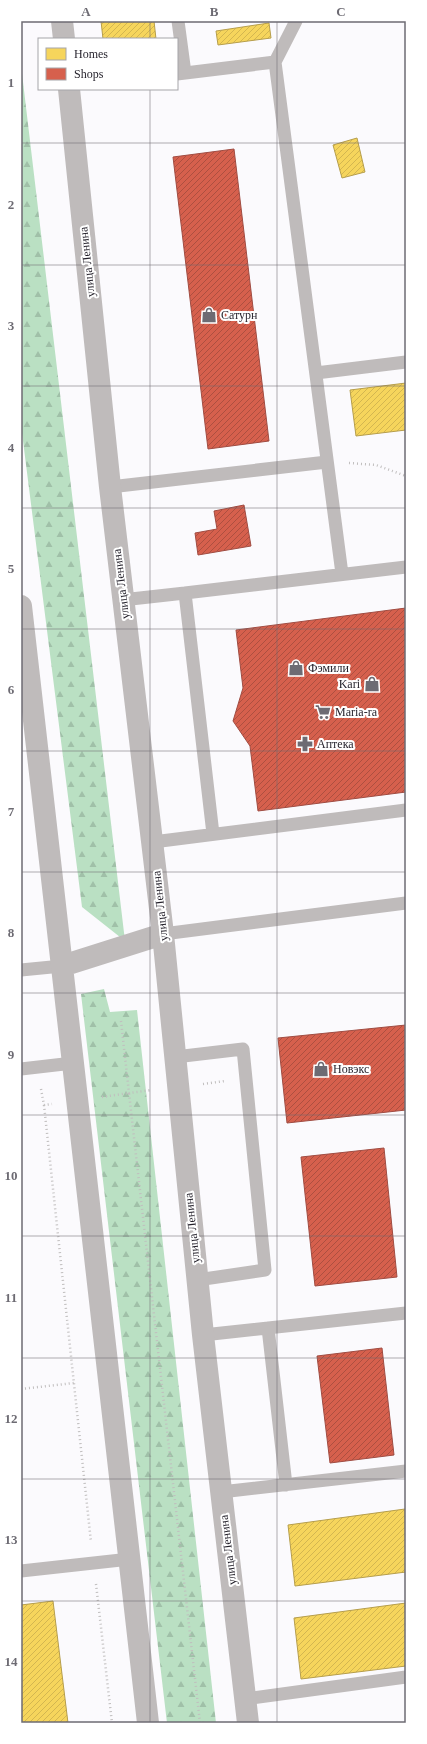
<svg xmlns="http://www.w3.org/2000/svg" width="427" height="1744" font-family="Georgia,serif">
	<style>
		.forest { fill: url(#forest-firs) }
		.homes { fill: url(#homes-hatch); stroke: #b69e4c }
		.shops { fill: url(#shops-hatch); stroke: #a04c42 }
		.lines { fill: none; stroke-linecap: round; stroke-linejoin: round }
		.path { stroke: #c0bebe; stroke-width: 2.5; stroke-dasharray: 1 3; stroke-linecap: butt }
		.service { stroke: #bfbbbb; stroke-width: 13 }
		.tertiary { stroke: #bfbbbb; stroke-width: 22 }
		.grid { fill: none; stroke: #6d6b73; stroke-width: 1; stroke-opacity: 0.55 }
		.labels { text-anchor: middle; stroke-width: 4; stroke-linejoin: round; paint-order: stroke }
		.street-label { font-size: 12px; fill: #211e28; stroke: #fff }
		.poi-label { font-size: 12px; fill: #211e28; stroke: #fff; text-anchor: start }
		.neatline { fill: none; stroke: #6d6b73; stroke-width: 1.5 }
		.grid-label { font-size: 13px; text-anchor: middle; font-weight: bold; fill: #6d6b73 }
	</style>
	<defs>
		<pattern id="forest-firs" width="22" height="20" patternUnits="userSpaceOnUse"><rect width="22" height="20" fill="#bae0c3"/><path d="M5 1l3.5 6h-7zM16 11l3.5 6h-7z" fill="#a0c0a8"/></pattern>
		<pattern id="homes-hatch" width="6" height="6" patternUnits="userSpaceOnUse"><rect width="6" height="6" fill="#f6d55c"/><path d="M-1 1l2-2M0 6l6-6M5 7l2-2" fill="none" stroke="#d3b650"/></pattern>
		<pattern id="shops-hatch" width="6" height="6" patternUnits="userSpaceOnUse"><rect width="6" height="6" fill="#d6604d"/><path d="M-1 1l2-2M0 6l6-6M5 7l2-2" fill="none" stroke="#ad4f40"/></pattern>
	</defs>
	<rect width="100%" height="100%" fill="#fbfafd"/>
	<path class="forest" d="M21,65L125,941L82,907L21,425Z
		M104,989L110,1012L137,1010L216,1723H167L81,994Z"/>
	<path class="homes" d="M101,21H154L156,39H103Z
		M269,23L271,38L218,45L216,31Z
		M357,138L365,172L342,178L333,145Z
		M406,383V430L356,436L350,390Z
		M405,1509L406,1572L295,1586L288,1525Z
		M53,1601L68,1723H21V1605Z
		M406,1603V1666L301,1679L294,1618Z"/>
	<path class="shops" d="M234,149L269,441L208,449L173,157Z
		M244,505L251,546L198,555L195,533L217,529L214,511Z
		M406,608V792L258,811L250,746L233,721L243,688L236,630Z
		M406,1025V1110L287,1123L278,1038Z
		M384,1148L397,1277L315,1286L301,1157Z
		M382,1348L394,1455L330,1463L317,1356Z"/>
	<g class="lines">
		<path class="path" d="M349,463L376,465L406,476
			M121,1021L129,1093L152,1090
			M203,1084L225,1081
			M41,1089L44,1105L52,1104
			M102,1097L129,1093L200,1723
			M44,1105L91,1542
			M21,1389L74,1383
			M96,1584L112,1723"/>
		<path class="service" d="M178,21L185,73
			M275,62L296,21
			M177,74L275,62L342,574
			M316,373L406,362
			M110,487L327,462
			M122,600L185,593
			M213,834L185,593L406,567
			M153,842L406,810
			M163,934L406,903
			M21,970L62,966
			M175,1057L243,1049L265,1270L197,1280
			M21,1069L73,1063
			M268,1328L286,1485
			M203,1335L406,1313
			M221,1492L406,1471
			M21,1571L130,1559
			M245,1699L406,1677"/>
		<path class="tertiary" d="M62,21L64,39
			M69,89L110,487L163,934L203,1335L248,1723
			M21,606L148,1723
			M62,966L163,934"/>
	</g>
	<path class="grid" d="M150,21V39M277,21V1723M150,89V1723M21,143H406M21,265H406M21,386H406M21,508H406M21,629H406M21,751H406M21,872H406M21,993H406M21,1115H406M21,1236H406M21,1358H406M21,1479H406M21,1601H406"/>
	<defs>
		<symbol id="shop-bare" viewBox="-9 -9 18 18"><path d="M-5-2.5h2.3a2.7 3.5 0 0 1 5.4 0H5L5.5 6h-11ZM-1.5-2.5h3a1.5 2.3 0 0 0-3 0Z" fill="#6d6b73" stroke="#fff" stroke-width="2.5" paint-order="stroke"/></symbol>
		<symbol id="supermarket-bare" viewBox="-9 -9 18 18"><path d="M-6-5.5h2.5l.6 2H6L4.5 2H-2.5L-4.4-4H-6ZM-1.5 3.2a1.3 1.3 0 1 0 .1 0ZM3 3.2a1.3 1.3 0 1 0 .1 0Z" fill="#6d6b73" stroke="#fff" stroke-width="2.5" paint-order="stroke"/></symbol>
		<symbol id="pharmacy-bare" viewBox="-9 -9 18 18"><path d="M-2-6h4v4h4v4h-4v4h-4v-4h-4v-4h4Z" fill="#6d6b73" stroke="#fff" stroke-width="2.5" paint-order="stroke"/></symbol>
	</defs>
	<g fill-rule="evenodd">
		<use href="#shop-bare" x="198" y="304" width="22" height="22"/>
		<use href="#shop-bare" x="285" y="657" width="22" height="22"/>
		<use href="#shop-bare" x="361" y="673" width="22" height="22"/>
		<use href="#supermarket-bare" x="312" y="701" width="22" height="22"/>
		<use href="#pharmacy-bare" x="294" y="733" width="22" height="22"/>
		<use href="#shop-bare" x="310" y="1058" width="22" height="22"/>
	</g>
	<g class="labels">
		<g class="street-label">
			<text transform="translate(87 262) rotate(-96)" y="4">улица Ленина</text>
			<text transform="translate(121 584) rotate(-97)" y="4">улица Ленина</text>
			<text transform="translate(160 906) rotate(-96)" y="4">улица Ленина</text>
			<text transform="translate(192 1228) rotate(-96)" y="4">улица Ленина</text>
			<text transform="translate(228 1550) rotate(-97)" y="4">улица Ленина</text>
		</g>
		<g class="poi-label">
			<text x="221" y="319">Сатурн</text>
			<text x="308" y="672">Фэмили</text>
			<text x="360" y="688" text-anchor="end">Kari</text>
			<text x="335" y="716">Maria-ra</text>
			<text x="317" y="748">Аптека</text>
			<text x="333" y="1073">Новэкс</text>
		</g>
	</g>
	<rect width="427" height="1744" fill="none" stroke="#ffffff" stroke-width="44"/>
	<rect x="38" y="38" width="140" height="52" fill="#ffffff" stroke="#a6a5a9"/>
	<rect x="46" y="48" width="20" height="12" fill="#f6d55c" stroke="#a6a5a9"/>
	<text x="74" y="58" font-size="12" fill="#211e28">Homes</text>
	<rect x="46" y="68" width="20" height="12" fill="#d6604d" stroke="#a6a5a9"/>
	<text x="74" y="78" font-size="12" fill="#211e28">Shops</text>
	<rect x="22" y="22" width="383" height="1700" class="neatline"/>
	<g class="grid-label">
		<text x="86" y="16">A</text>
		<text x="214" y="16">B</text>
		<text x="341" y="16">C</text>
		<text x="11" y="87">1</text>
		<text x="11" y="209">2</text>
		<text x="11" y="330">3</text>
		<text x="11" y="452">4</text>
		<text x="11" y="573">5</text>
		<text x="11" y="694">6</text>
		<text x="11" y="816">7</text>
		<text x="11" y="937">8</text>
		<text x="11" y="1059">9</text>
		<text x="11" y="1180">10</text>
		<text x="11" y="1302">11</text>
		<text x="11" y="1423">12</text>
		<text x="11" y="1544">13</text>
		<text x="11" y="1666">14</text>
	</g>
</svg>
